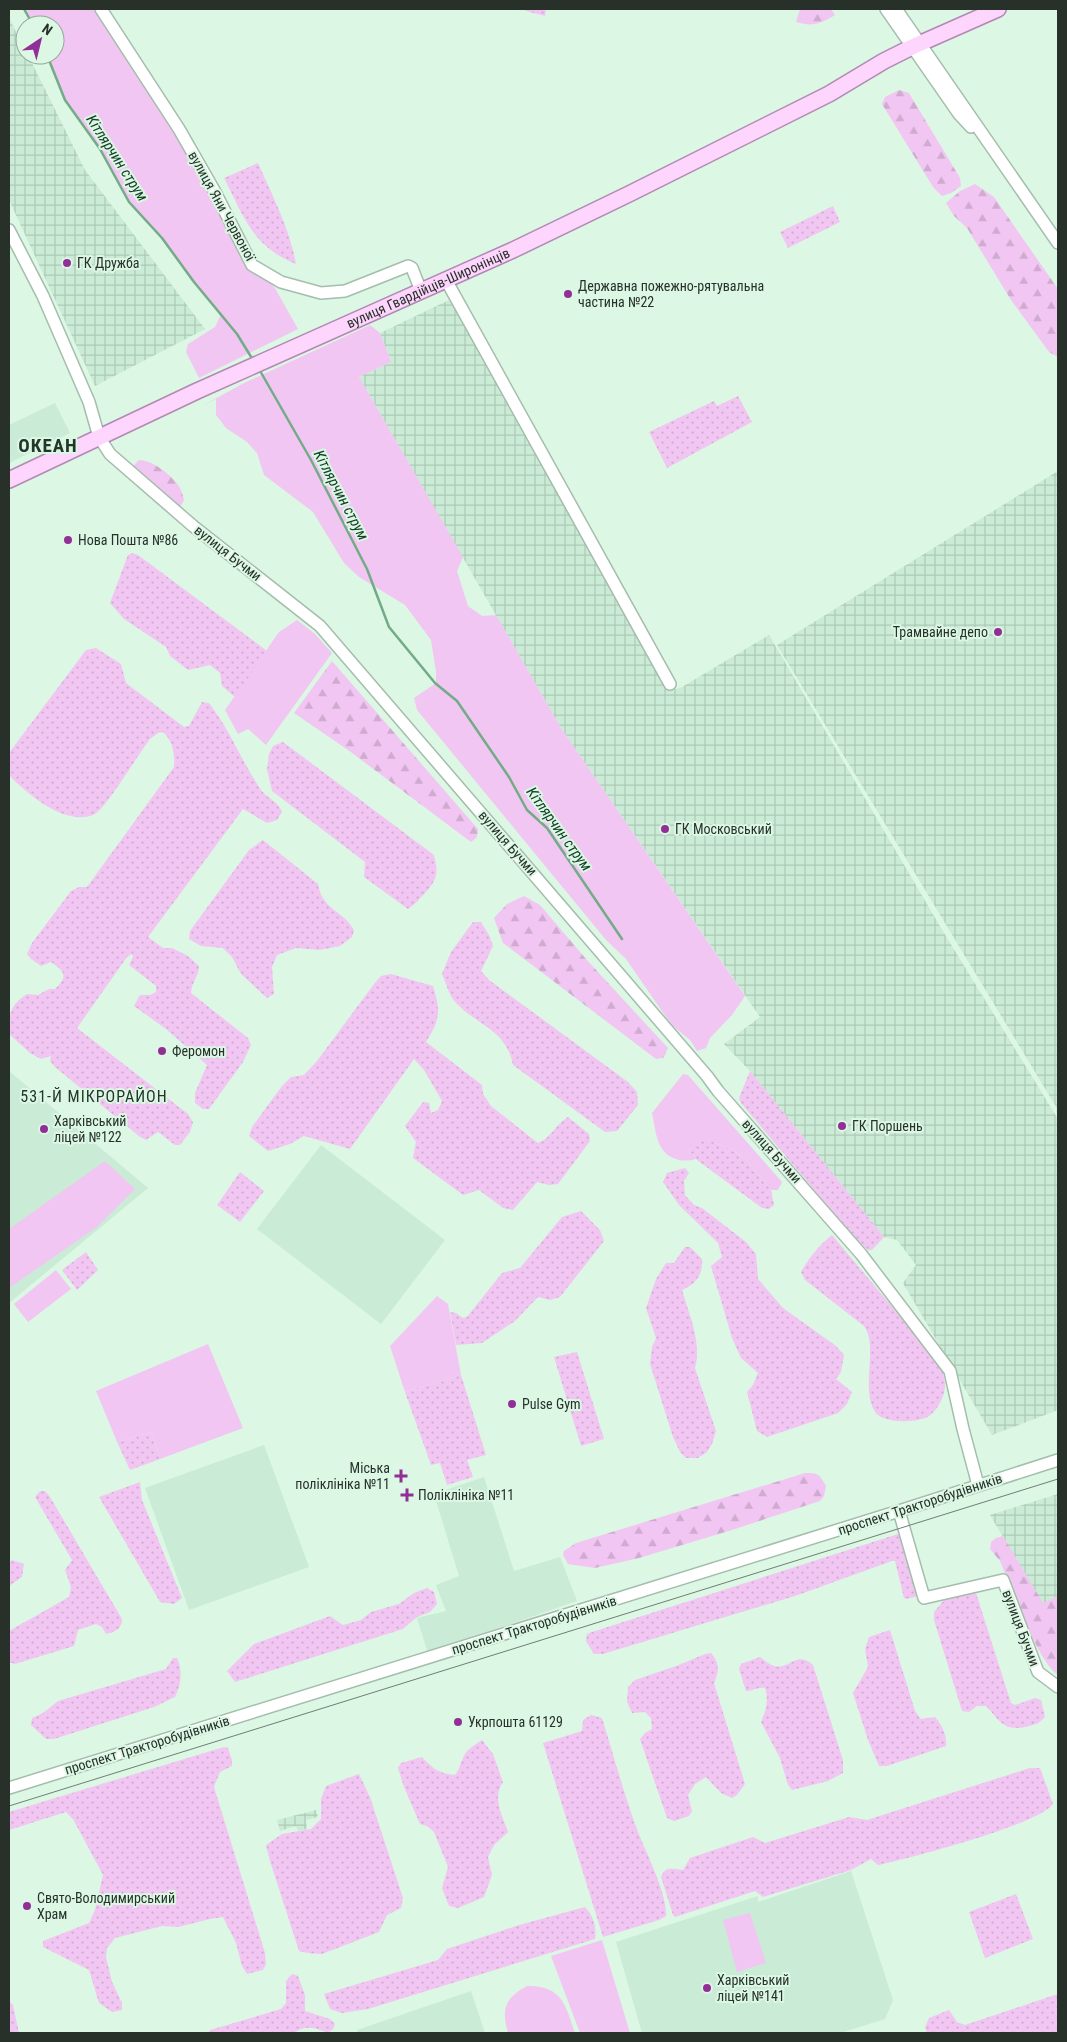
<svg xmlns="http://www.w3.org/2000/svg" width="1067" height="2042" font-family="'Roboto Condensed',sans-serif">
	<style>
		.built { fill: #caebd5 }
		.industrial { fill: url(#industrial-grid) }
		.grass { fill: #f2c6f2 }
		.forest { fill: url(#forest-firs) }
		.park { fill: url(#park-dots) }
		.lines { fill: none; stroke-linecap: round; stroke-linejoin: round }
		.stream { stroke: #73ab87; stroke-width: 2.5 }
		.minor-casing { stroke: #a4bdac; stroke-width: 14 }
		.major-casing { stroke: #b189b2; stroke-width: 18 }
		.minor { stroke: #fff; stroke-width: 11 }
		.major { stroke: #fdd5fd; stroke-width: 15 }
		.tram { stroke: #6e7f73; stroke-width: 1 }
		.poi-dot { fill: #922f96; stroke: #dcf7e4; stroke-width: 2 }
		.labels { text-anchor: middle; stroke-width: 4; stroke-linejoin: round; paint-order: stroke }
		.street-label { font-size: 14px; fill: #27312a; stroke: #dcf7e4 }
		.poi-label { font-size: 14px; fill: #27312a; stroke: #dcf7e4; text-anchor: start }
		.water-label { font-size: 15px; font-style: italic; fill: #154128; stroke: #dcf7e4 }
		.quarter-label { font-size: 16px; letter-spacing: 1px; fill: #213729; stroke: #dcf7e4 }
		.district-label { font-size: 19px; font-weight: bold; letter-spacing: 1px; fill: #213729; stroke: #dcf7e4 }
	</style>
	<defs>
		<pattern id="industrial-grid" width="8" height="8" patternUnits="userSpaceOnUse" patternTransform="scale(1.25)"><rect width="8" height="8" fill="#caebd5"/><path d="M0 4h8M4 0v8" fill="none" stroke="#aecab7"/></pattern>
		<pattern id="forest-firs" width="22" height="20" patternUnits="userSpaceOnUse" patternTransform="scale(1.25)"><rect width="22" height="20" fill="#f2c6f2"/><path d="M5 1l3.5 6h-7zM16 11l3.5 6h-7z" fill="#d0abd0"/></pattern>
		<pattern id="park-dots" width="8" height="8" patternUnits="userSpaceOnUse" patternTransform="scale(1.25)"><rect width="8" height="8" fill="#f2c6f2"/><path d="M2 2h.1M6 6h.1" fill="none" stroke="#d0abd0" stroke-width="1.8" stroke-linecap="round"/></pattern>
	</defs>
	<rect width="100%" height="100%" fill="#dcf7e4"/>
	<path class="built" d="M55,403L70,433L9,463V425Z
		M9,1071L148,1188L9,1303Z
		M321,1145L445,1240L381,1324L257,1229Z
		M264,1445L309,1567L189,1610L145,1488Z
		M484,1477L514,1571L560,1557L577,1601L428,1653L417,1618L446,1611L436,1585L459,1576L434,1494Z
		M851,1871L893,2000L885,2019L840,2033H642L616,1942L758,1896V1902Z
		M471,1991L485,2033H358L357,2030Z"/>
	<path class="industrial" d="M9,18L25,50V55H28L85,170L205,329L95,386L9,200Z
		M449,300L583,526L675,689L682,687L769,635L944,933L1058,1119V1410L992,1435L903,1283L916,1265L897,1240L884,1237L750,1071L724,1044L760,1017L561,728L359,377L391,362L380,333Z
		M1058,471V1110L777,645Z
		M1058,1494V1596L1043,1604L990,1515Z
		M316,1810L318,1817L306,1820L307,1829L298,1831L296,1826L280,1831L277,1820Z"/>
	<path class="grass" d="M24,9H101L179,129L252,265L267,274L298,329L199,378L186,352L188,344L215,327L221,314L195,282L162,238L129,201L100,149L65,100L47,55H55V25H34Z
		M370,325L380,333L391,362L359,377L463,557L457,571L468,606L482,616L496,615L561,728L745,996L732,1015L710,1038L706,1048L697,1051L690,1040L673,1026L666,1017L626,959L606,940L417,710L414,698L436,683V672L431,640L405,605L359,577L344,563L313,512L264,475L257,453L247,442L226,428L216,415V399L202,406L244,383Z
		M297,620L315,634L332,653L266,745L248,729L238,734L225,710L279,632Z
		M683,1074L688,1075L782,1182L778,1190H771L753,1167L738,1153L709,1140L689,1150L696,1159C689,1161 682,1161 676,1159C656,1153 656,1131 652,1113Z
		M105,1161L135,1189L97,1227L9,1288V1229Z
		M56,1270L71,1289L28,1322L14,1304Z
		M437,1296L448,1304L461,1375L405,1392L390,1346Z
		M208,1344L243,1428L160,1459L151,1432L117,1442L96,1391Z
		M750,1913L766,1963L737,1972L723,1920Z
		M602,1940L630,2033H580L551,1956Z
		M527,1986C562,1985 566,2006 575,2033H508C501,2009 505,1998 527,1986Z"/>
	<path class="forest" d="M800,9H831L835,15C820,24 813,27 796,22Z
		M899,90L909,93L960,178L961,186L951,193L942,196L933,187L882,104L885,97Z
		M975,184L994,197L1058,289V357L1049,352L1011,300L967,228L954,216L946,203L960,191Z
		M139,460C153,460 173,476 180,488C182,492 183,496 184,500L180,507L132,467Z
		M332,661L478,829L477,837L471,842L348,750L294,713Z
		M524,896L540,905L586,959L668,1048L663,1058L656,1059L503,943L494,918L507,904Z
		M805,1473C819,1473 819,1474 826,1486L824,1496L820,1501L732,1530L639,1558L595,1568L568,1564L563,1555L564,1551L576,1543Z
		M1003,1536L1043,1603L1058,1596V1675C1037,1661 1011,1587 1000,1561L990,1549L991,1542L996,1538Z"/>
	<path class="park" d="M524,9H546L545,16L526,11Z
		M258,163C272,195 290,229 296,264C252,246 244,217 224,178Z
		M833,206L840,222L788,248L780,232Z
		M738,396L752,422L667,468L649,432L714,401L717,406Z
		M132,553L138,555L267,651L235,697L222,686L220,673L210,665L188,670L170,656L166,647L124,619L110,603L128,555Z
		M96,648L121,664L126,683L184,727L189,726L202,702L209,703C230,730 242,762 261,790C267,798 279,802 282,812L277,820L267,823L243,809L148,937L163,948H172L188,956L199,966C199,976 191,983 191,993L248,1038L251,1045L243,1062L209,1109H203L195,1103V1093L207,1065L166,1029L134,1006L140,995H150L156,992V986L129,965L133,957L132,954L127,957L77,1028L188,1114L193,1122L190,1132L180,1145H175L158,1132L146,1140L140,1137L55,1067L50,1061L51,1056L41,1059L30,1053L9,1034C9,1014 9,1006 27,994L38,995L49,989H55C69,976 64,971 51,962L41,966L31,959L27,954L32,943L71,891L79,887H87L174,767C175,754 173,741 163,732L158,733L150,739C139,753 106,808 95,814C67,828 27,794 9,775V753L86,650Z
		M283,742L434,855C438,872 438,878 426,892C420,898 416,904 408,909L364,877L365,862L272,791L267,769L269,754L273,746Z
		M263,840L318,884C322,910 344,911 354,930L352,937L340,946L320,950L296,948L277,955L272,967L274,994L267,998L241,974L232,957L223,948L201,946L189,939L190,931L249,850Z
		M473,922H481L489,935L493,946L481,971L489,980L628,1082L637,1092L638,1105L617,1131L605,1132L513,1065C506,1029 478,1026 456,1003C449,996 446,983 442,974L451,952Z
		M391,974L433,986C441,1012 440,1019 426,1042L482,1085L483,1094L491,1106L538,1143C550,1139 556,1124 568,1117L589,1134L590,1141L558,1184L549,1185L537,1182L513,1210L503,1208L479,1190L463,1195L413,1158L416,1142L405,1126L423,1102L429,1103L431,1113L438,1110L442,1101L424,1070L414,1059L350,1149L304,1136L290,1144L268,1151L249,1136L252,1127L282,1086L291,1077L304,1075L317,1061L374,984L381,976Z
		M750,1071L884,1237L872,1250H868L857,1241L741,1103L739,1098Z
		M709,1140L738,1153L753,1167L771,1190L774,1205L769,1209L762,1208L697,1160L689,1150C694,1140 699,1141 709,1140Z
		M685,1168L689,1173L684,1181L685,1195L694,1205L702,1208L746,1242L756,1254L758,1279L783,1308L836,1346L844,1355L841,1372L836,1379L852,1392L847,1404L838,1413L767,1437L757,1431L747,1392L753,1385L758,1373L741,1358L732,1338L711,1266L722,1257L718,1243L679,1205L663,1182L667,1173Z
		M240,1172L264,1191L240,1222L217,1205Z
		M581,1211L600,1230L604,1241L560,1297L550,1300L538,1297L515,1321L482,1343L456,1345L450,1312L456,1313L463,1318L467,1317L502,1273L520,1268L562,1217Z
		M832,1235L940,1364C942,1371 946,1380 945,1387C944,1397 938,1410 929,1416C919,1423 883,1424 875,1412C860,1387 879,1347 864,1326L805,1280L801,1272C809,1258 819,1245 832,1235Z
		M685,1247H690L702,1259C703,1275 696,1284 682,1290C689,1314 702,1343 695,1368L716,1431L712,1444L707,1452L698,1458H686L680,1452L673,1437L650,1364L652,1347L656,1338L646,1308L656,1279L666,1263H674Z
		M86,1252L98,1270L77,1290L62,1270Z
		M577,1352L604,1439L581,1446L554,1357Z
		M461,1375L486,1455L467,1460L473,1477L447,1485L440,1463L431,1465L405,1392Z
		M151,1432L160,1459L130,1470L117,1442Z
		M140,1482L142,1500L182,1598L174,1604L160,1602L99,1497Z
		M40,1491H45L50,1497L122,1619C122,1629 115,1632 106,1634L102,1627L96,1624L78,1630L74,1646L15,1664L9,1662V1631L69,1597L71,1587L65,1570L72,1560L35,1497Z
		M898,1534L903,1538L919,1596L906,1599L904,1598L895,1561H892L795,1596L603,1654H594L586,1641L587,1634L592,1632Z
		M12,1560L24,1564L22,1577L9,1586V1563Z
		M427,1588L434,1592L437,1604L430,1612L417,1617L403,1629L235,1682L227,1671L254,1644L330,1616L343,1625L361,1620L371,1612L399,1604L414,1593Z
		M969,1590L976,1593L1011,1703L1015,1705L1035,1698L1041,1700L1045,1717C1039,1724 1034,1725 1025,1727C1003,1731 1000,1721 986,1706H977L969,1712L962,1711L934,1620V1612L949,1594Z
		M890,1630L915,1711L921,1719L935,1717C942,1725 947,1735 946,1746L887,1766H879L868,1740L853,1693L868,1667L865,1649L869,1637Z
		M711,1653C720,1663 719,1672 714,1683L745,1784L737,1795L732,1798L721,1793L706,1777L695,1784L688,1795L692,1811L689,1816L674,1821L667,1818L640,1739L645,1733L652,1729L651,1718L645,1712L632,1713L627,1702L628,1687L635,1680L679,1665L705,1654Z
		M760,1657C764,1660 770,1665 774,1666C791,1670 795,1650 813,1665L843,1760V1773L828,1781L792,1790L788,1785L780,1758L761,1722C766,1710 769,1700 765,1688C758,1687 753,1691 746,1691L739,1669L741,1664Z
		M173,1658H177C183,1671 181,1685 175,1697L154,1707L54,1739H46L31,1725L32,1718L43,1713L58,1701L166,1669Z
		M591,1715L602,1718C614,1756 624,1795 638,1832C647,1855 667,1893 666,1916L659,1920L603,1937L543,1743L582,1731L583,1720Z
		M482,1740L493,1754L503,1782C492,1798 502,1815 508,1832L494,1845L488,1857L492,1875L484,1897L458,1908L449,1906L442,1888L448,1867L434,1832L427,1826L420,1824L404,1787L398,1768L401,1763L422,1757C434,1769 437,1773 455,1775C461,1768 461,1757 468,1750C472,1746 478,1743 482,1740Z
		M224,1747L228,1748L232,1760V1766L220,1772L214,1787L265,1953L266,1964L263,1970L247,1974L242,1966L236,1943L223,1917L210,1919L178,1927L162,1926L115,1938L107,1948L106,1957L112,1982L122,2003V2010L112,2012L99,2003L89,1970L43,1947V1941L89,1923L95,1910L103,1875L73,1819L66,1812L9,1830V1812Z
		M1030,1768H1040L1053,1804C1040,1824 907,1859 878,1865L871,1859L851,1870L763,1897L755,1891L675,1917L673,1915L661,1877C665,1866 673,1869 683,1870L690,1858L753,1837L765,1843L849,1817L867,1820Z
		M359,1774L370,1797L403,1898L401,1908L387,1915L379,1932L322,1954C316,1954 304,1953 299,1951L270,1861L266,1845L282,1834L311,1829L321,1819V1799L326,1786Z
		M1016,1894L1033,1939L985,1958L969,1912Z
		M585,1907C593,1915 597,1928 595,1939L368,2009L342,2013L330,2009L324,1994L438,1960L447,1949L519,1925Z
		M292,1974L298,1976L305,1995V2011L330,2019L335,2024L333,2029L328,2033C314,2027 306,2025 293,2033H208L210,2030L281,2009L286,2003V1981Z
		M1058,1994V2032L1056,2033H927L925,2027L929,2018L949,2010L957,2022L965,2025Z
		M9,2001L13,2005L19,2033H9Z"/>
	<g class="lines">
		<path class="stream" d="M24,9L33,25
			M47,55L65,100L100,149L129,202L162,238L194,282L237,334L253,360
			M259,369L311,460L367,569L389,627L435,683L457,701L509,777L527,810L547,828L622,939"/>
		<defs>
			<path id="minor" d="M101,9L179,129L215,192L252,265L281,282L321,293L345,291L408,266L412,268L421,291
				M886,9L959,114L971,127
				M896,9L1058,243
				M9,230L43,296L89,402L99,437L110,454L193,526L320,626L707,1076L718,1091L861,1254L950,1371L963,1429L978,1485
				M446,280L670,684
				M899,1511L924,1598L1003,1580L1038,1672L1058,1687
				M9,1788L899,1511L1058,1460"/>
			<g id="major">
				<path id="s1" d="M9,480L197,391L513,250L629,194L829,94L884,61L912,47L998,9"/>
			</g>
		</defs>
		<use href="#minor" class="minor-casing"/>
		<use href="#major" class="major-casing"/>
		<use href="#minor" class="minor"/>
		<use href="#major" class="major"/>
		<path class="tram" d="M9,1806L1058,1479"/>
	</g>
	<g class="poi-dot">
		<circle cx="67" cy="263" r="5"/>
		<circle cx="568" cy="294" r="5"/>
		<circle cx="68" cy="540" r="5"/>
		<circle cx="998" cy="632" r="5"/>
		<circle cx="665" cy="829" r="5"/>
		<circle cx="162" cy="1051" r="5"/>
		<circle cx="842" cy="1126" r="5"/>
		<circle cx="44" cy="1129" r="5"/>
		<circle cx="512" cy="1404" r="5"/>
		<path d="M398.5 1468.5h5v5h5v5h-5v5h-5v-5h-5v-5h5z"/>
		<path d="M404.5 1487.5h5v5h5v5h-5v5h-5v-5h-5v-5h5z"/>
		<circle cx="458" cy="1722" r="5"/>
		<circle cx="27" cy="1906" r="5"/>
		<circle cx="707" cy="1988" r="5"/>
	</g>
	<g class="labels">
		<g class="street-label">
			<text transform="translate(222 206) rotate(61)" y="5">вулиця Яни Червоної</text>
			<text dy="5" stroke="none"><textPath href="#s1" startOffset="461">вулиця Гвардійців-Широнінців</textPath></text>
			<text transform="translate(228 553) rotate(38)" y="5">вулиця Бучми</text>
			<text transform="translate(508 843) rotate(49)" y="5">вулиця Бучми</text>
			<text transform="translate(772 1151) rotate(48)" y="5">вулиця Бучми</text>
			<text transform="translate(920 1504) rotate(-18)" y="5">проспект Тракторобудівників</text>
			<text transform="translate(534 1625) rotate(-17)" y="5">проспект Тракторобудівників</text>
			<text transform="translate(1021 1628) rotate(69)" y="5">вулиця Бучми</text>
			<text transform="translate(147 1745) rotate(-17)" y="5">проспект Тракторобудівників</text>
		</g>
		<g class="poi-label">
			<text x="77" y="268">ГК Дружба</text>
			<text x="578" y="291">Державна пожежно-рятувальна<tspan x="578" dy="16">частина №22</tspan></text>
			<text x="78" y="545">Нова Пошта №86</text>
			<text x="988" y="637" text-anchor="end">Трамвайне депо</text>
			<text x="675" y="834">ГК Московський</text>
			<text x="172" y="1056">Феромон</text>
			<text x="54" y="1126">Харківський<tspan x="54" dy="16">ліцей №122</tspan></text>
			<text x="852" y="1131">ГК Поршень</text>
			<text x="522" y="1409">Pulse Gym</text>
			<text x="390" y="1473" text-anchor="end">Міська<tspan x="390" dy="16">поліклініка №11</tspan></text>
			<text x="418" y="1500">Поліклініка №11</text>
			<text x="468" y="1727">Укрпошта 61129</text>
			<text x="37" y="1903">Свято-Володимирський<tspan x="37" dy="16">Храм</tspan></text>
			<text x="717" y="1985">Харківський<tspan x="717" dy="16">ліцей №141</tspan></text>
		</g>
		<g class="water-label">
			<text transform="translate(117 158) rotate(57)" y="5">Кітлярчин струм</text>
			<text transform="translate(341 495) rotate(62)" y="5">Кітлярчин струм</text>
			<text transform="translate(559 829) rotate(54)" y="5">Кітлярчин струм</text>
		</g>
		<g class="quarter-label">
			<text x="94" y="1102">531-Й МІКРОРАЙОН</text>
		</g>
		<g class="district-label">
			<text x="48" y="452">ОКЕАН</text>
		</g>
	</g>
	<rect width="1067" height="2042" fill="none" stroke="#27312a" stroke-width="20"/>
	<g transform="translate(40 40) rotate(35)"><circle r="24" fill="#dcf7e4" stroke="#94a89a"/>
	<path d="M0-4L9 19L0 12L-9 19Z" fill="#922f96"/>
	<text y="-8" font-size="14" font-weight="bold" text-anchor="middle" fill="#27312a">N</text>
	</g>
</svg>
